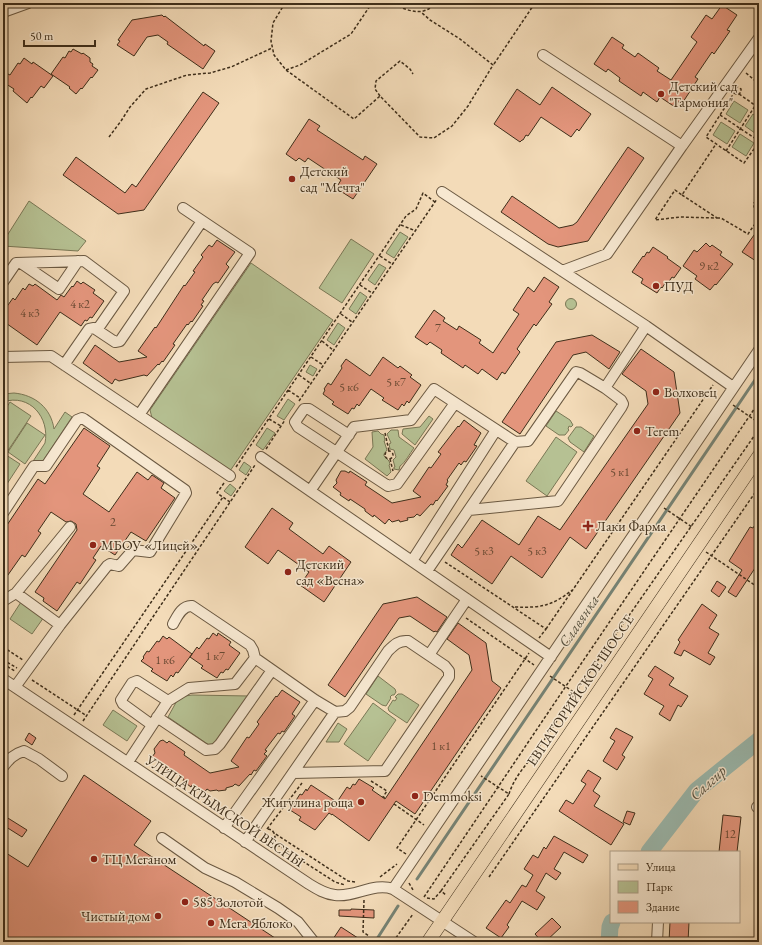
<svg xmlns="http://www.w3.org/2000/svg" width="762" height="945" font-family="'EB Garamond',serif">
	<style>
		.green { fill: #b6c193; stroke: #7a7856 }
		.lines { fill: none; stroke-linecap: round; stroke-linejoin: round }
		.stream { stroke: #768375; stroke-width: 3 }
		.river { stroke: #9bbbb1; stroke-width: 17 }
		.building { fill: #e3957c; stroke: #3e2e1a }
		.minor-casing { stroke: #6b5942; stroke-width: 12 }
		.major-casing { stroke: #3e2e1a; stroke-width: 14 }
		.path { stroke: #3e2e1a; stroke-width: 1.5; stroke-dasharray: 3 2; stroke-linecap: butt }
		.minor { stroke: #f7e8d1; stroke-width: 10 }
		.major { stroke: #f3dbb8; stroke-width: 13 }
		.poi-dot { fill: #8f2418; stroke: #f7e8d1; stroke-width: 1.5 }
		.labels { text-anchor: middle; stroke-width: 3; stroke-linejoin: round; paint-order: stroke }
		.number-label { font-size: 12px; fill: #674832 }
		.poi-label { font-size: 14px; fill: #3e2e1a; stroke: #f7e8d1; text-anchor: start }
		.street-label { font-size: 14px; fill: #3e2e1a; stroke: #f7e8d1 }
		.water-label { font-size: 15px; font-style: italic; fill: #555140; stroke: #f7e8d1 }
	</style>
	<rect width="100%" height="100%" fill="#f3dbb8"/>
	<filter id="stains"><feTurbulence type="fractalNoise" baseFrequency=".005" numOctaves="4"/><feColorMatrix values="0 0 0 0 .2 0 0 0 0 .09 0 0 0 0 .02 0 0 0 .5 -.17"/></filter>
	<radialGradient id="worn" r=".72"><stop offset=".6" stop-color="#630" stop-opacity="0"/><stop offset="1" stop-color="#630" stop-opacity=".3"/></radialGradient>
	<path class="green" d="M734,101L748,110L740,123L726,114Z
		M753,114L759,118V136L745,126Z
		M721,122L735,131L727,144L713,135Z
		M740,134L754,143L746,156L732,147Z
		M29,201L86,241L78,251L3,246V242Z
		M400,232L408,237L394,258L386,253Z
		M351,239L374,254L342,303L319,288Z
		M251,263L333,320L230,471L152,418L150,410Z
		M379,264L386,268L375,285L368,280Z
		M360,292L367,297L356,314L349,309Z
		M565.5 304a5.5 5.5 0 1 1 11 0a5.5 5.5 0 1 1-11 0Z
		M338,323L345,328L334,345L327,340Z
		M310,365L317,369L313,376L306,372Z
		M14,393C35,395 51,408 54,429L65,412L72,417L3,521V507L45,443C50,418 30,393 3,402V394Z
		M288,399L295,404L284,420L277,416Z
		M10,402L31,416L7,452L3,449V413Z
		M556,411L570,420L573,425L571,427L569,426L568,429L569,430L565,435H559L546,426Z
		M429,416L433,419L415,445L402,434L403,429L420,427Z
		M27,423L45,435L25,464L8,452Z
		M576,427H581L594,436L584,452L570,442L568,438Z
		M267,428L275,433L263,450L256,445Z
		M391,430H398L399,437L414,448C410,453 405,463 400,466L399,470L394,469V467H395L393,460L396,457L394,450L390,449L389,444L391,443L387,434Z
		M378,431L381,434L384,435L385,441H384L387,450L384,454V456L389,461L390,464L389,465L391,472L387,476L365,459L373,447L372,432Z
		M556,437L577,452L547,496L526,481Z
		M3,453L20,464L3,490Z
		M244,462L251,467L246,475L239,470Z
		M230,484L236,489L231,496L224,491Z
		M21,602L44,617L32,634L10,619Z
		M378,676L395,689L396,692L394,695H392L390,697L391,698L386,706L382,705L366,694Z
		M398,694H402L419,705L407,723L389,711L388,708L393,700L395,701L397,698L395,697Z
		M192,695L249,696L212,747L168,717L179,697Z
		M373,703L396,720L368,761L344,744Z
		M113,710L137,726L127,741L103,725Z
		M338,723L347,729L339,742H326Z"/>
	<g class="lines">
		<path class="stream" d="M417,879L759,374
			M375,942L398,906"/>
		<path class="river" d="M649,852L697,790L759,740
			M609,942L610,927L612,922"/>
	</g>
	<path class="building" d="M722,5L737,15L727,30L730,31L714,54L712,52L695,77L698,79L683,102L680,100L675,107L660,97L657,102L643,92L641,96L619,81L620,78L608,69L606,72L594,64L612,37L624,45L622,48L635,57L638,53L659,68L657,71L671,80L697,42L691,37L706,15L712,19Z
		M162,15L164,17L165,16L204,46L205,44L215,51L203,69L167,44L168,42L158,35L147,37L134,56L117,45L120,41L118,40L132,20Z
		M73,49L82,54L83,53L90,58V62L93,64L92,66L98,70L92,78L91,77L82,89L81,88L76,94L69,88L70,87L51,74L63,57L65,58L69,51L71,52Z
		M24,58L32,64L33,62L53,76L44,88L41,86L32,98L31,97L27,103L13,91L14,89L3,82L8,74L10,75L18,63L20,64Z
		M552,87L591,114L579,131L577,129L571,137L541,117L528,136L526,135L523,140H522L520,142L494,124L517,89L540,105Z
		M203,92L219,103L144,210L118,214L63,175L76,157L125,193L132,184L136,187Z
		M309,119L320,126L317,130L363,160L365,156L377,164L353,199L342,192L344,189L338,185L341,180L308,158L305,162L299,158L296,161L286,154Z
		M628,147L644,158L588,241L558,247L548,244L501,212L512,196L559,228L573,225L577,222Z
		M759,228V263L742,252Z
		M217,240L235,252L226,264L229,267L218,283L216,282L213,284L202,300L204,301L201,305L203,306L192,322L191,321L188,325L187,324L173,344L175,345L163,362L162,361L159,365L158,364L147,376L144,375L119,381L115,379L112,384L83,363L95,345L119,362L147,357L138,351L155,327L156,328L184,285L185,286L195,272L193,271L203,257L201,255L209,245L212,247Z
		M706,243L710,247L712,245L722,252L720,255L733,264L716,285L715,284L710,290L695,279L697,276L683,266L694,250L697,252Z
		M653,247L668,257L667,258L681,268L674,278L672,277L668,283L666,282L662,288L661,287L657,293L641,283L643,279L632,272L643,256L644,257L647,252L649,253Z
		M544,277L559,287L549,302L552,304L536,326L534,324L517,349L520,352L505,374L502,372L497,380L482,369L478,374L465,365L463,368L441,353L442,350L430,342L427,345L415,337L434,310L445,318L443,321L457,330L459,326L481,340L479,343L493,353L519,314L513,310L528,287L534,292Z
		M77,281L81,284L83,282L95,290L93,293L104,301L92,318L90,317L87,321L85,320L81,326L60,312L37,345L3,321V312L13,298L15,300L23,288L25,290L29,284L33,286L35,284L57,300L61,295L64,297L72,286L73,287Z
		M592,335L620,352L609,369L586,352L573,355L520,434L502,422L556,342Z
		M641,349L674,372L680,413L586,549L570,537L542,578L511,556L492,584L451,555L458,544L462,548L482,520L519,545L538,516L560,530L648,404L646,391L622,374Z
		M383,357L398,368L400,366L412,375L410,377L421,385L409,403L407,401L404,406L402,404L398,410L382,400L384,398L371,389L359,406L357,404L354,409L352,408L348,414L332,404L334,402L323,394L325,390L324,389L328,383L331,385L342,368L341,366L346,359L370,376Z
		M464,420L481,433L474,445L477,446L466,462L464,461L461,465L459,463L447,480L448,481L446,485L448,486L437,501L436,500L433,505L431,504L420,516L417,514L414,517L407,518L408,520L400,522L399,520L392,522L389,519L385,524L374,515L373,517L365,511V509L350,499L349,501L340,495L341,493L333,487L337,483L336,480L341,471H345L349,473L350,471L367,482L365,485L392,503L421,497L413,491L429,467L431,468L441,454L438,452L458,426L459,427Z
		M84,428L110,446L97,466L100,468L83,494L109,512L137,472L148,480L152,475L164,483L161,488L175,498L146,541L131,532L115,555L101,546L93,558L96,560L80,584L77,582L57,611L43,601L44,598L35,592L77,530L76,524L71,521L66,522L51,512L38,531L41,533L25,557L22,555L3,582V531L38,479L45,484Z
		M272,508L293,523L289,529L323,554L329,546L351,562L324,602L300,585L309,572L278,550L268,564L245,547Z
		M759,518V543L755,550L759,552V562L736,597L728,592L742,570L729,561L750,527L753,528Z
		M717,581L726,587L719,597L711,591Z
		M417,597L447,617L437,632L435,631L434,632L410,616L399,618L345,697L328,685L383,604Z
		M702,604L717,615L709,628L719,634L708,653L715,657L710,665L684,650L681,656L674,653L680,642L678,640Z
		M458,623L486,643L492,681L501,688L415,814L396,801L369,841L332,814V815L329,813L315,830L299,820L301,817L290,810L300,794L302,795L306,789L307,791L311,785L337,802L347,787L350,789L353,784L355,785L359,779L374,788L372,790L385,799L472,670L469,655L447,639Z
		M213,633L217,636L218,633L231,642L229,645L240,653L228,670L226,669L223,673L221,672L217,678L201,668L203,666L190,657L197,647L199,649L207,638L209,639Z
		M163,636L167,639L169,637L192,654L178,673L176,672L173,677L171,675L167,681L151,671L153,669L141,661L144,658L143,657L147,651L149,652L157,641L159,642Z
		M655,666L674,678L669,685L688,696L681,707L678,705L670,721L659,714L664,706L644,694L653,679L648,676Z
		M282,690L300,702L292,714L295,716L284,732L282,731L280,734L278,733L265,750L267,751L264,754L267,756L256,771L254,770L251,775L250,774L239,786L235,784L233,786L226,788V790L218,791L217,790L210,791L207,789L203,794L192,785L191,787L183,781L184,779L169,769L167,771L158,764L159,763L152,757L155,753L154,749L160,741L163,740L167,743L169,741L185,752L184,755L210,773L239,767L231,761L247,737L249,738L259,724L257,722L276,696L277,697Z
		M616,728L633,737L622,755L625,757L617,770L603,761L615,741L610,738Z
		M29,733L36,738L32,745L25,740Z
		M588,770L601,778L593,791L600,796L594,806L624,824L611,845L559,811L566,800L573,804L586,784L581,781Z
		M84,775L151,821L134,845L281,942H3V851L28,867Z
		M627,811L635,813L630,825L623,822Z
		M3,815L27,830L22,837L3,825Z
		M723,815L741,817L737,852H719Z
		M554,836L588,855L583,863L564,852L554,869L561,873L556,880L546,873L536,891L545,897L537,910L522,901L507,925L509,927L501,938L486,928L506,900L510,903L522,885L526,887L533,875L524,869L533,855L538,858L544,847L546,849Z
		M351,909L374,910V918L339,916V910H351Z
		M552,918L561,927L545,942H542L535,934Z
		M670,922H689L688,942H669Z
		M341,927L364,942H331Z"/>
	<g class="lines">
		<defs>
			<path id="minor" d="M3,12L28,3
				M543,55L682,146L759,38
				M442,192L646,326L733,387
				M21,263L59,289L78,261
				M562,271L607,254L682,146
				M3,282L16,263L84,261L124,291L97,330
				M3,357L51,356L230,476
				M64,365L89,329L94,328L115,342L120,341L202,221
				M139,415L250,253L183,208
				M349,435L309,409H304L295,422L298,427L388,486L397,484L455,403
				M261,457L551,657
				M310,491L354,427L411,420L434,389L515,442L528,441L576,372L580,373L605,388
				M469,510L558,501L621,408L623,404L621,400L605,388L646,326
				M3,513L34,466H46L77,420L82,418L84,419L185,490L186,493L150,552L133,550L119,566L110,564L107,566L60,625L15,687
				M412,561L496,430
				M427,571L515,442
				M16,593L70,527
				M3,601L16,593L60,625
				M173,624C177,617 182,605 192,606L250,645L253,650L255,658
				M429,655L467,599
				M3,679L309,884C317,889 325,894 335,895C354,898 374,882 393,889L474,942
				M157,717L206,750L215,749L220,744L272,670
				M152,725L123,704L121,700L132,683L137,681L168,701
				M128,762L168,701L189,688L235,684L255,658L315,700L335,712L345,711L350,707L388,651C394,645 399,640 408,641L445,666L449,671V677L385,771L293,773
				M3,767C9,759 14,754 24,751L39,759L62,776
				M757,807H759
				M224,828L315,700
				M162,838L205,868L235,882L278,908L298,922L314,942
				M245,842L335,712
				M393,889L759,350
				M657,942L658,922"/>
			<path id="major" d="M428,942L759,456"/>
		</defs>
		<use href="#minor" class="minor-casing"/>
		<use href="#major" class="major-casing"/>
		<path class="path" d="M285,3L273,23L271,41L274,55L286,70L354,119L380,96L420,137L434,138L452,126L468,106L493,65L460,39L430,20L421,12
			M389,3C400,7 416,15 426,10C430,9 433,5 437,3
			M525,3L531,8
			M494,64L535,3
			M286,70L300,65L351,34L372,3
			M746,73L759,84
			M733,91L734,93L706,137L744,163L759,142
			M734,93L738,95L741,92V89L737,87
			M739,94L759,108
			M380,96L375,89L376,81L400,61L410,69L413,74
			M720,115L759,141
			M109,137L121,121L130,107L146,89L187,75L210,73L231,67L272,48
			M726,151L755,106
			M682,195L717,218L680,217L655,220L675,190L682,195L716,144
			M759,197L754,203V207L759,211
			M717,218H721L748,234L759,218
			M401,225L416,231
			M380,256L392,264
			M360,285L372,293
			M341,314L352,322
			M322,341L333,350
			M311,357L323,365
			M299,375L310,383
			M288,390L300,398
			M299,401L437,199
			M733,405L759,423
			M269,419L281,426
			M385,433L389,451
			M266,449L285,420
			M385 455a4 4 0 1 1 8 0a4 4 0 1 1-8 0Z
			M390,459L393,471
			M236,467L406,216L416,209L423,193L435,202
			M224,483L217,493L230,502
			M664,508L692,527
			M706,552L759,588
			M445,562L546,629L539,638
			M515,607C541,608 552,606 572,590
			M466,618L534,665
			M546,629L713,385
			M3,647L23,660
			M3,660L17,668
			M3,664L15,671
			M550,676L575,693
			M32,680L87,716
			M74,715L223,497
			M83,721L255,465
			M371,781L387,791L383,797L386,798
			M509,794C513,780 525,765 535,754L575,693L759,429
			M394,804L424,825
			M267,829L302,783
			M268,829L272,830L274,833L348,881L355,882
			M273,842L335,882L345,885
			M267,844L273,842L275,837L274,833
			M406,854L397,848L529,653
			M380,877L397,864
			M489,877L759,487
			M409,883L413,890
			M441,891L509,794L481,776
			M424,897L566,686L759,402
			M427,898L434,899L441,891L446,895
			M364,900L363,932L369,936
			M393,942L413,914"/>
		<use href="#minor" class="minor"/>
		<use href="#major" class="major"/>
	</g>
	<g class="poi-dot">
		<circle cx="661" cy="94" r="4"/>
		<circle cx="292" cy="179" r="4"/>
		<circle cx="656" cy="286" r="4"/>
		<circle cx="656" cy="392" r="4"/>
		<circle cx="637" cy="431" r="4"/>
		<path d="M586 520h4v4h4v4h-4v4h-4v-4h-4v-4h4z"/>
		<circle cx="93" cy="545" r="4"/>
		<circle cx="288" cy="572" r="4"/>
		<circle cx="415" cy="796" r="4"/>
		<circle cx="361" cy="802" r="4"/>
		<circle cx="94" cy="859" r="4"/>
		<circle cx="185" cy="902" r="4"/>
		<circle cx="158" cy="916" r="4"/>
		<circle cx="211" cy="923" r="4"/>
	</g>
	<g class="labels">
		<g class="number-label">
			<text x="709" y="270">9 к2</text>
			<text x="80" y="308">4 к2</text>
			<text x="30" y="317">4 к3</text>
			<text x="438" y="332">7</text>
			<text x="396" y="386">5 к7</text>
			<text x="349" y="391">5 к6</text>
			<text x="620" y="476">5 к1</text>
			<text x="113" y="526">2</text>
			<text x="484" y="555">5 к3</text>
			<text x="537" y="555">5 к3</text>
			<text x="215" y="660">1 к7</text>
			<text x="165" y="664">1 к6</text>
			<text x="441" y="750">1 к1</text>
			<text x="730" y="838">12</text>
		</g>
		<g class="poi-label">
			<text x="669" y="91">Детский сад<tspan x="669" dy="16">"Гармония"</tspan></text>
			<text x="300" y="176">Детский<tspan x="300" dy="16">сад "Мечта"</tspan></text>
			<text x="664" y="291">ПУД</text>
			<text x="664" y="397">Волховец</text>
			<text x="645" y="436">Terem</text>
			<text x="596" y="531">Лаки Фарма</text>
			<text x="101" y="550">МБОУ «Лицей»</text>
			<text x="296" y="569">Детский<tspan x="296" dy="16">сад «Весна»</tspan></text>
			<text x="423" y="801">Demmoksi</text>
			<text x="353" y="807" text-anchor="end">Жигулина роща</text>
			<text x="102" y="864">ТЦ Меганом</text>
			<text x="193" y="907">585 Золотой</text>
			<text x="150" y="921" text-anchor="end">Чистый дом</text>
			<text x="219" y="928">Мега Яблоко</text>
		</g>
		<g class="street-label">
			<text transform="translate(580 690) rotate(-56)" y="5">ЕВПАТОРИЙСКОЕ ШОССЕ</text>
			<text transform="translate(225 811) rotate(34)" y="5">УЛИЦА КРЫМСКОЙ ВЕСНЫ</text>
		</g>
		<g class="water-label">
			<text transform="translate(579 621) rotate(-56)" y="5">Славянка</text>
			<text transform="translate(708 783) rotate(-43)" y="5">Салгир</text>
		</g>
	</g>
	<rect width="762" height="945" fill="none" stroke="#f3dbb8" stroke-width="16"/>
	<rect x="4" y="4" width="754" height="937" fill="none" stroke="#3e2e1a" stroke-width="2"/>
	<rect x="8" y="8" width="746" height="929" fill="none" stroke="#3e2e1a"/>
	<rect x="610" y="851" width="130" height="72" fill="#f7e8d1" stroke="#ad9e88"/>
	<rect x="618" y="864" width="20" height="6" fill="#f3dbb8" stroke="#ad9e88"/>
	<text x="646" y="871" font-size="12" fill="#3e2e1a">Улица</text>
	<rect x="618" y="881" width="20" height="12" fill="#b6c193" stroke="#ad9e88"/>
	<text x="646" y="891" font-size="12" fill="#3e2e1a">Парк</text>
	<rect x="618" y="901" width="20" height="12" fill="#e3957c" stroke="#ad9e88"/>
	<text x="646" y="911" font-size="12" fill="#3e2e1a">Здание</text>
	<path d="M24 40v6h71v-6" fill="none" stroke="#3e2e1a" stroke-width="2"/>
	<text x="30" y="40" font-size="12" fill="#3e2e1a" stroke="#f7e8d1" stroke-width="3" paint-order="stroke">50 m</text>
	<rect width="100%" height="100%" filter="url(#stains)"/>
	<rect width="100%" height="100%" fill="url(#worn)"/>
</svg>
